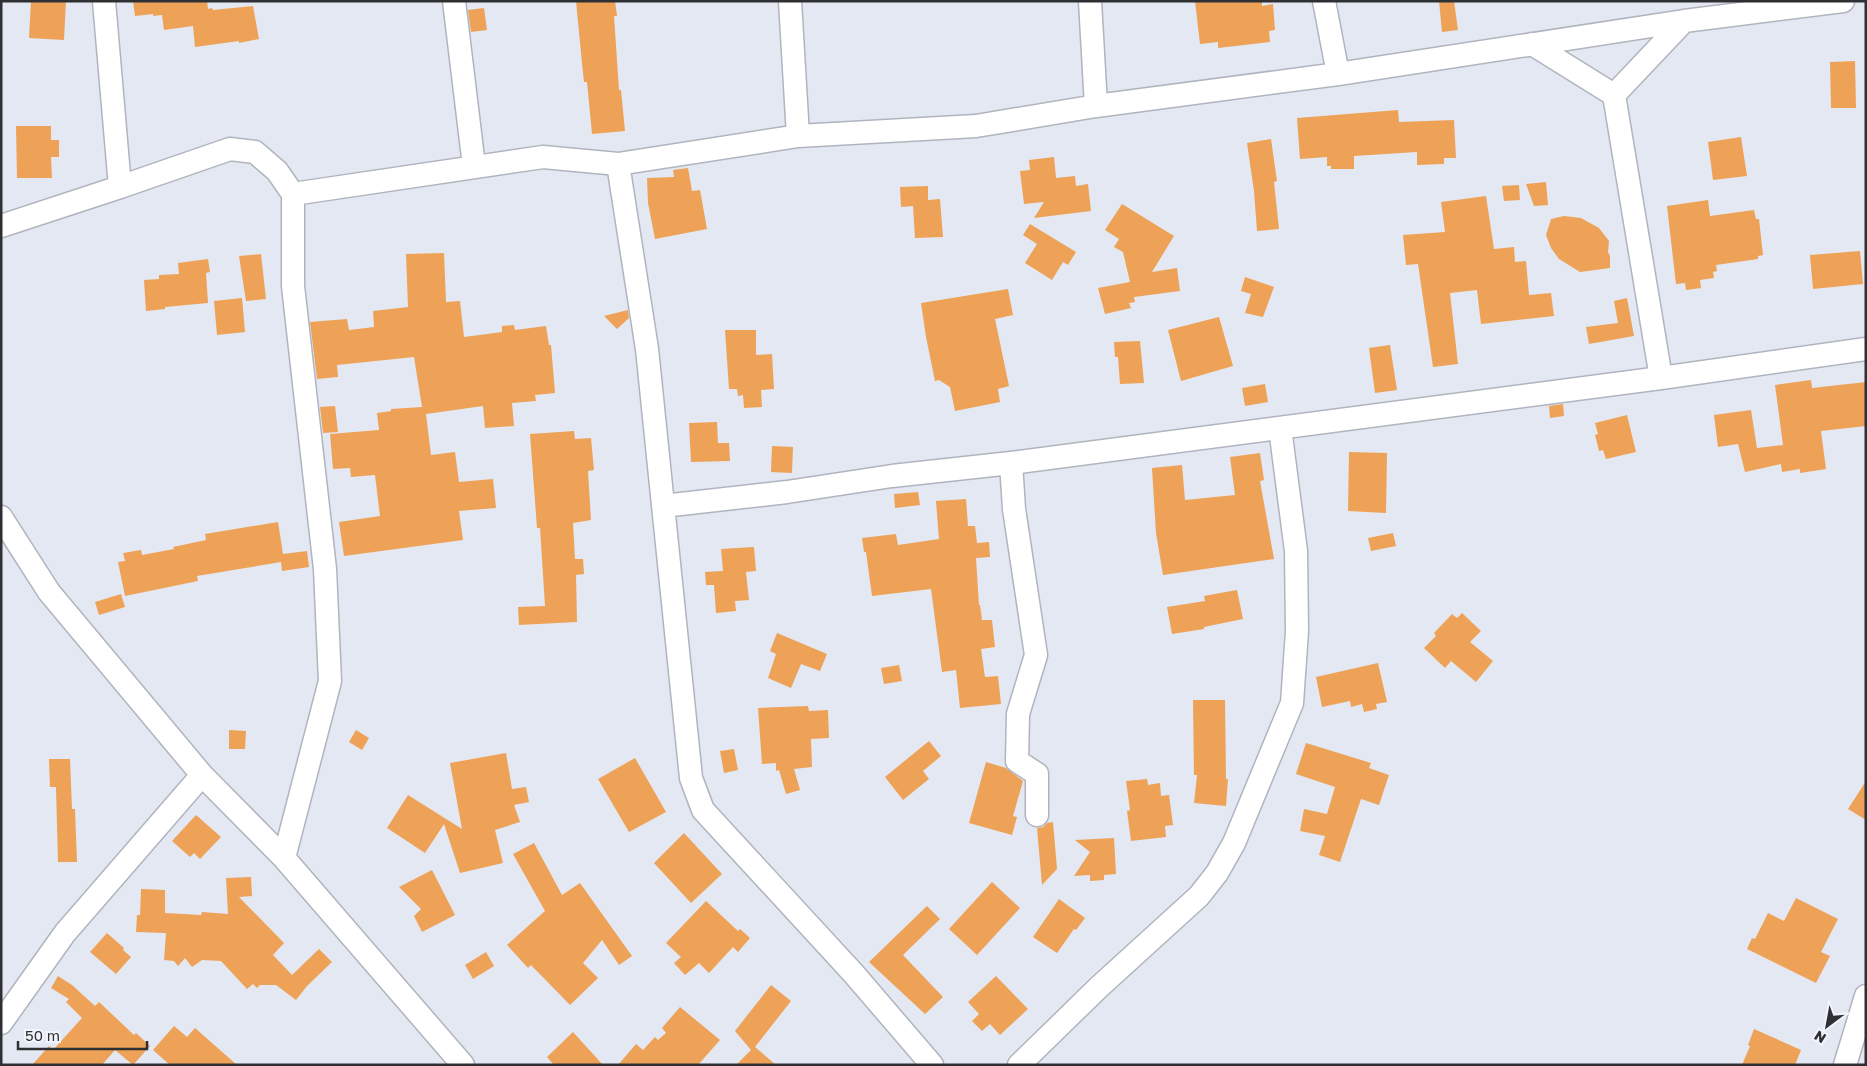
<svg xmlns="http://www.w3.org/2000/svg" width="1867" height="1066" font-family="'Golos Text',sans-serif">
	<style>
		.building { fill: #eda257 }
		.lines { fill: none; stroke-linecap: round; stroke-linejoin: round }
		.minor-casing { stroke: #b0b4be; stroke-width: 25 }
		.minor { stroke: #fff; stroke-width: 22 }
	</style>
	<rect width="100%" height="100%" fill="#e4e8f2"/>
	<path class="building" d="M31,1H66L64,40L29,38Z
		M133,1H207L208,9L212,8L213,10L253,6L259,39L239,43V41L195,47L193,26L164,30L162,15L153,16V14L135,16Z
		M576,1H615L617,16H614L619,90H621L625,131L592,134L587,82H584L582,63Z
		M1195,1H1262V6L1273,4L1275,30L1269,31L1270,42L1218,48V42L1200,44Z
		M1439,1H1454L1458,30L1442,32Z
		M484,8L487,30L471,32L468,10Z
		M1855,61L1856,108H1831L1830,62Z
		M1398,110L1399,122L1454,120L1456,158H1444V164L1417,165V152L1354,156V169H1331V166H1327V157L1300,159L1297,118Z
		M16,126H51V140H59V157H51L52,178H17Z
		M1741,137L1747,176L1713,180L1708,142Z
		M1271,139L1277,181L1274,182L1279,229L1257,231L1254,191L1247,143Z
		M1054,157L1056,178L1075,176L1076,186L1088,184L1091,211L1034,218L1044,202L1024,204L1020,171L1030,170L1029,160Z
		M688,168L692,191L700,190L707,229L655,239L648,203L647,178L674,177L673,170Z
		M1546,182L1548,205L1534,206L1526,184Z
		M1519,185L1520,200L1504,201L1502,186Z
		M928,186V200L940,199L943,237L915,238L913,206L901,207L900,187Z
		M1486,196L1494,249L1514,247L1515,262L1526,261L1529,295L1551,293L1554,316L1481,324L1477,290L1450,293L1458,364L1433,367L1418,264L1406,265L1403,235L1445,232L1441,202Z
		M1708,200L1710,216L1754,210L1756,219H1759L1763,255L1758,256V259L1716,265L1717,271L1713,272L1714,278L1700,280L1701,288L1686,290L1685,283L1676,284L1667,206Z
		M1122,204L1174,236L1152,272L1177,268L1180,291L1134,297L1135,302L1129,303L1131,308L1105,314L1098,288L1130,282L1123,252L1114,247L1119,239L1105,230Z
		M1564,216L1581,218L1599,228L1609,241L1608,252L1610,256V268L1580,272L1559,259L1551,248L1546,235L1551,219Z
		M1030,224L1076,252L1068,265L1063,262L1052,280L1025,263L1037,244L1023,235Z
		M1860,251L1863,284L1813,289L1810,255Z
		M444,253L446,302L460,301L464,337L502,332V326L514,325L515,330L546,326L549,345H551L555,393L535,395L536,401L512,403L514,426L485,428L483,406L426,414L431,455L455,452L459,482L493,479L496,508L459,511L463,540L344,556L339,522L380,516L375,475L351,477L350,468L333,469L330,434L379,430L377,413L391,411V409L422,407L414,357L337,365L338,377L317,379L310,322L347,319L349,330L374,327L373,311L408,307L406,254Z
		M261,254L266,299L246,301L239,256Z
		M208,259L210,272L206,273L208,303L165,307V309L146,311L144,280L159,279V275L179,274L178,263Z
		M1245,277L1274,287L1263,317L1245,313L1251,294L1241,291Z
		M1008,289L1013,315L995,319L1009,386L998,389L1000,402L955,411L950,387L939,380L935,381L926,337L921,303Z
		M242,298L245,332L217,335L214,301Z
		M1627,298L1634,336L1589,344L1586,327L1618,323L1614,301Z
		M628,310L629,318L617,329L604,316Z
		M1219,317L1233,366L1181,381L1168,330Z
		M725,330H756V355L772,354L774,389L761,390L762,407L744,408L743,395L738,396L737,389H729Z
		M1140,341L1144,383L1120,384L1118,357H1115L1114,342Z
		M1390,345L1397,390L1375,393L1369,348Z
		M1811,380L1812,388L1866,382V426L1821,431L1826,469L1800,473V469L1782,472L1781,464L1745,472L1738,444L1718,447L1714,415L1751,410L1757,448L1783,445L1775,385Z
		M1265,384L1268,402L1245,406L1242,388Z
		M1563,404L1564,416L1550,418L1549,406Z
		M335,406L338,432L323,433L320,407Z
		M1627,415L1636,452L1606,459L1603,450L1599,451L1595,435L1598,434L1595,423Z
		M717,422L718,443H729L730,461L691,462L689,423Z
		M574,431L575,439L591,438L594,470L588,471L591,520L573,523L575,559H583L584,574L576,575L577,622L519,625L518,607L545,606L540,528H537L530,434Z
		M772,446L793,447L792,473L771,472Z
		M1349,452L1387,453L1386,513L1348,511Z
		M1260,453L1264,480L1260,481L1274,559L1163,575L1156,533L1152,468L1182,465L1185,500L1235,495L1230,457Z
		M918,492L920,505L895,508L894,494Z
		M966,499L968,526H975L977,543L989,542L990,557L976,558L979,605H980L982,620H992L995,647L981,649L985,677L998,676L1001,704L960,708L956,670L942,672L931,589L872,596L866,552H864L862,538L896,534L898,545L939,539L936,501Z
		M278,522L283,554L307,551L309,567L282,571L281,562L197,576L198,581L125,596L118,562L125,561L123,553L141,550L142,555L174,549L173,547L206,540L205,534Z
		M1393,533L1396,546L1371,551L1368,538Z
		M754,547L756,571L746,572L749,600L735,601L736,611L716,613L714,585H706L705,572L723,571L721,549Z
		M1237,590L1243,619L1204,627V629L1172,634L1167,607L1205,601L1204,596Z
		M121,594L125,607L99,615L95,602Z
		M1462,613L1481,631L1470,642L1493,661L1476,682L1451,661L1445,668L1424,648L1436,636L1434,633L1452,614L1457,618Z
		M777,633L827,654L820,671L801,664L791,688L768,678L776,654L770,651Z
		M1378,663L1387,702L1376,704L1377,709L1364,712L1362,704L1351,707L1350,701L1322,707L1316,677Z
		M899,665L902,681L884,684L881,668Z
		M1193,700H1225L1226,779H1228L1226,806L1194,803L1197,775H1194Z
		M808,706L809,711L828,710L829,738L811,739L812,767L794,769L800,790L786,794L779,770L776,771V763L762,764L758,708Z
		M229,730L246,731L245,749H229Z
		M356,730L369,738L362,750L349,742Z
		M929,741L941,756L923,771L929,779L903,800L885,777Z
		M1306,743L1371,763L1369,768L1389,775L1379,805L1361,799L1340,862L1319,855L1325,836L1300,831L1304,809L1327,814L1335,787L1296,774Z
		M734,749L738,770L724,773L720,751Z
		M506,753L512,789L526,787L529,802L514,805L520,822L495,830L503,863L460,873L444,824L425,853L387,828L408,795L462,829L450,763Z
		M635,758L666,812L629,832L598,779Z
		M49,759H70L72,809H75L77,862H58L56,787H50Z
		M986,762L1006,768L1023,781L1013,816L1017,817L1012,835L969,823Z
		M1147,779L1148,785L1160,783L1161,796L1169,795L1173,825L1165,826L1166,837L1131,841L1127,811L1130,810L1126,781Z
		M1866,781V820L1848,809Z
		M196,815L221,837L200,859L194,853L190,857L172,841Z
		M1053,822L1057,869L1042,885L1037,828L1043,827L1047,823Z
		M684,833L722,874L691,903L654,863Z
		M1114,838L1116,874L1104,875V880L1090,881V875L1074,876L1090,852L1075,840Z
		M534,843L562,895L580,883L632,956L619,965L602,940L583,963L598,978L570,1005L531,965L528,968L507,945L545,911L513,854Z
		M432,870L455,915L422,932L414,916L421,909L399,887Z
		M251,877L252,896L239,897L284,943L273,955L292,975L319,949L332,962L307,986L296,1000L276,985H260L257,988L253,984L247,989L221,961L202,960L192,967L185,958L178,966L174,961L164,960L166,933L136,932L137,915H140L141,889L165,890V913L201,915L202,912L228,914L226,878Z
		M992,882L1020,908L977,955L949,929Z
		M1796,898L1838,919L1821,952L1830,956L1816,983L1747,949L1752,938L1755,939L1768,913L1784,921Z
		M1059,899L1085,918L1076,930L1074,929L1057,953L1033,937Z
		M706,901L738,931L740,929L750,938L738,952L733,947L709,973L699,963L685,975L674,963L681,957L666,943Z
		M927,906L940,919L903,955L943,997L925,1014L869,962Z
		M107,933L124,948L123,950L131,957L116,974L90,952Z
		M486,952L494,966L473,979L465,965Z
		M58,976L72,985L95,1006L99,1002L134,1035L136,1033L150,1046L133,1065L115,1050L102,1065H32L49,1046L53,1050L82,1018L66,1002L69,999L51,988Z
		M996,976L1028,1009L1000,1035L990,1024L982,1031L972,1021L979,1014L968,1002Z
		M771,985L791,1001L755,1047L776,1065H736L751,1050L735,1031Z
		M680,1007L720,1040L698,1065H618L636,1044L643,1050L655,1037L658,1040L666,1033L662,1028Z
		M174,1026L187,1037L195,1028L237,1065H170L153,1050Z
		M1754,1029L1801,1050L1795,1065H1742L1750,1046L1748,1045Z
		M573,1032L603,1065H554L547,1057Z"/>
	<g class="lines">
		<defs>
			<path id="minor" d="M104,1L120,187L230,149L255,152L277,171L293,194V286L325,569L330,681L284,858
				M454,1L474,166
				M790,1L798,136
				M1090,1L1096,106
				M1324,1L1338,74
				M1532,44L1614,95L1661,378
				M1614,95L1684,21
				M618,164L647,349L691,778L703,810L854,974L932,1065
				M293,194L543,157L618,164L798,136L976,126L1096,106L1338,74L1684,21L1843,1
				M1,226L120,187
				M1011,463L1014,509L1036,655L1018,714L1017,761L1037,774V815
				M663,506L787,492L892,476L1011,463L1661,378L1866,349
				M1,517L49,592L202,775L284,858L463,1065
				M1,1023L65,933L202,775
				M1019,1065L1099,987L1199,896L1217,873L1234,843L1292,703L1297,631L1296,551L1280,428
				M1845,1065L1866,996"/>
		</defs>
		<use href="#minor" class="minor-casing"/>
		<use href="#minor" class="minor"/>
	</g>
	<rect width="1867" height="1066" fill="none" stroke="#2f3034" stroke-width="5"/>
	<g transform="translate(1827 1026) rotate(212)" stroke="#f2f5fd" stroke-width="4" paint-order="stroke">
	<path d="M0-4L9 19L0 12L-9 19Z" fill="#2f3034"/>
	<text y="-8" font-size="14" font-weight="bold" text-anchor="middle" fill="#2f3034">N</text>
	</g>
	<path d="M18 1041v8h129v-8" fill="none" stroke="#2f3034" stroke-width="2.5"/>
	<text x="25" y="1041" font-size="15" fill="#2f3034" stroke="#f2f5fd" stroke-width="4" paint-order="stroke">50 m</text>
</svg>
